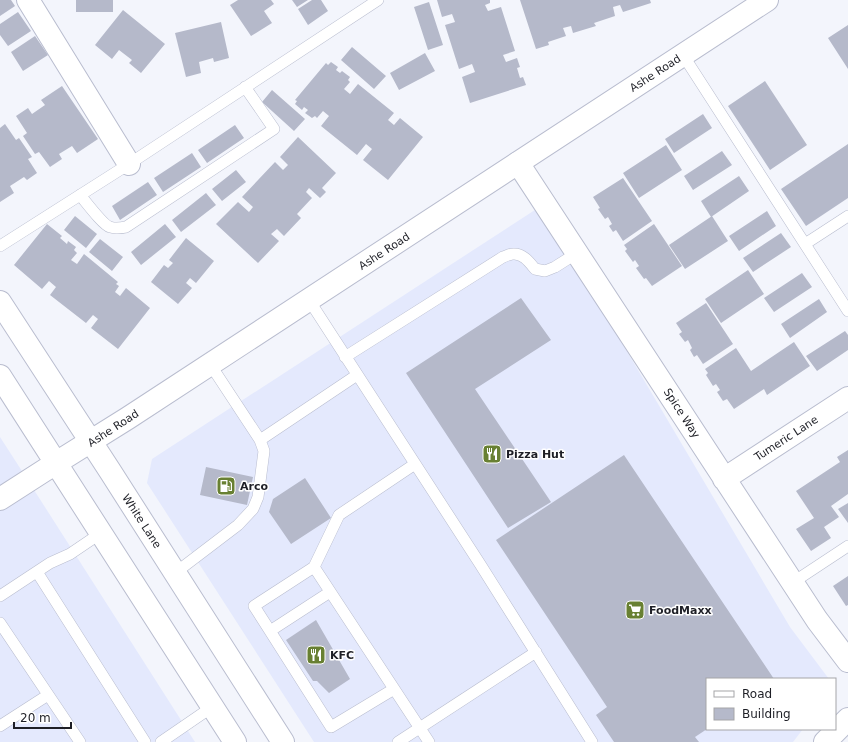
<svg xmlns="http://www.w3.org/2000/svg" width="848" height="742" font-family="'DejaVu Sans',sans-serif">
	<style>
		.built { fill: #e4e9fd }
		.building { fill: #b5b9ca }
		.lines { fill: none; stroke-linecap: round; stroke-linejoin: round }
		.lane-casing { stroke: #b9bdcf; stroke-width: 12 }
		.street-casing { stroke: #b9bdcf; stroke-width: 24 }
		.secondary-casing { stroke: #b9bdcf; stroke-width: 24 }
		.lane { stroke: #fff; stroke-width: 11 }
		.street { stroke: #fff; stroke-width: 22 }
		.secondary { stroke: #fff; stroke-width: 22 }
		.labels { text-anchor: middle; stroke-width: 3; stroke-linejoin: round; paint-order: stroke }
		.street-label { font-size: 11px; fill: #1e1f26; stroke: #fff }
		.poi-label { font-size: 11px; font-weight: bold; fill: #1e1f26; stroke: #fff; text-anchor: start }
	</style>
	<rect width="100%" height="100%" fill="#f3f5fc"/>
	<path class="built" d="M541,206L790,627L829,679H707V729H803L793,742H314L147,483L152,459Z
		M0,437L20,468L195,742H0Z"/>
	<path class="building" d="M0,0H11L15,6L0,16Z
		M76,0H113V12H76Z
		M238,0H271L274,4L264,11L272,23L251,36L230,5Z
		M292,0H308L297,7Z
		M312,0H321L328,11L308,25L298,9Z
		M437,0H490V3L485,5L488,11L501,7L515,51L503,55L506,62L517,58L520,67L517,68L520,78L523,77L526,85L470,103L462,77L475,72L472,64L459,69L445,25L455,22L452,14L442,17Z
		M520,0H650L651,3L623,12L620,5L613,7L615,16L594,23L596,26L573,33L571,26L563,28L566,36L548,42L549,45L536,49Z
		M429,2L443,45L428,50L414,7Z
		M123,10L165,44L141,73L129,63L132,60L119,50L112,59L95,45Z
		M18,12L31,31L8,46L0,35V24Z
		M221,22L229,58L214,62L213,58L199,62L201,73L186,77L175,33Z
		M848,25V69L828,38Z
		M35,36L48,55L23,71L11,52Z
		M352,47L386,76L374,89L341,60Z
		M425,53L435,71L399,90L390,73Z
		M331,62L338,67L336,70L340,73L342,71L350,77L348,80L350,82L344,89L350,94L358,84L394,113L388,120L394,125L400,118L423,137L388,180L363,160L372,149L366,144L357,155L321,126L329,116L323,111L317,118L315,116L312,118L305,113L308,110L304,107L302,110L295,104L297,101L295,100L326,63L328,65Z
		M765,81L807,145L770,170L728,106Z
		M62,86L98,139L77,153L72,146L59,154L62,159L50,167L39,152L35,154L23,136L27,133L16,116L28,108L32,114L45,105L41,100Z
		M272,90L305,119L294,131L262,102Z
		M703,114L712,128L674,153L665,139Z
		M5,124L16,140L19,138L32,157L28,159L37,173L27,180L24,177L10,186L14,193L0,202V128Z
		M235,125L244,138L207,163L198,150Z
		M298,137L336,173L322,188L326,192L320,198L309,188L306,192L312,198L297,214L301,218L284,236L277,229L271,234L279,241L258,263L216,224L238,202L249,212L253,207L242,197L275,162L283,170L288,165L280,157Z
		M848,144V198L806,226L781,189Z
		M666,145L682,170L639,198L623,173Z
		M722,151L732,165L693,190L684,176Z
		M192,153L201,167L163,192L154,178Z
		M236,170L246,182L222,201L212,189Z
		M739,176L749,191L711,217L701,201Z
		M623,178L652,221L623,241L616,230L613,232L609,226L612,224L608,217L605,219L598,209L600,208L593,197Z
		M148,182L157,195L120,220L112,206Z
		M206,193L216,205L181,232L172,220Z
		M767,211L776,226L739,251L729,236Z
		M75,216L97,234L86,248L64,230Z
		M712,216L728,241L685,269L669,245Z
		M47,224L62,236L60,238L67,244L68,241L76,247L74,250L77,253L71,260L77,264L84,254L118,282L116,284L119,286L115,292L120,296L126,288L150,308L118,349L91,328L98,319L93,315L86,323L50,295L56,287L49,281L42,289L14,265Z
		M165,224L176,237L141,265L131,252Z
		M654,224L682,266L652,286L646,278L644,279L636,268L639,266L635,260L633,262L625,251L627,249L624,245Z
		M781,233L791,247L753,272L743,258Z
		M186,238L214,261L196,283L190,278L186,283L192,288L178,304L151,282L164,265L168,268L173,263L169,260Z
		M100,239L123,257L112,271L89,252Z
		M748,270L764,294L721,323L705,299Z
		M802,273L812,287L774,312L764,298Z
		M521,298L551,340L475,389L551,502L508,528L406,373Z
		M819,299L827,312L790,338L781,324Z
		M706,303L733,344L703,364L697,355L694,357L690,350L692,348L688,340L685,342L679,334L682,332L676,323Z
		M845,331L848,335V350L817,371L806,356Z
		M794,342L810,366L767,395L764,389L734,409L727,399L723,401L717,392L720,390L716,384L713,386L706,375L708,373L705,369L736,348L751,371Z
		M848,450V494L831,506L839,517L824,527L831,538L811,551L796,529L814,518L796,491L840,462L837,457Z
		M624,455L774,679H707V729L695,737L699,742H614L596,715L607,707L496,540Z
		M206,467L253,477L247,505L200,495Z
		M305,478L331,518L291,544L269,512L273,499Z
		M848,503V523L838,509Z
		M848,576V605L846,606L833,586Z
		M316,620L350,679L329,693L317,681H313L286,640Z"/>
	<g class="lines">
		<defs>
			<path id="lane" d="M683,55L848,311
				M80,195C86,202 103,225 110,227C115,229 121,228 126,227L274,129L245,87
				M805,244L848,216
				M0,246L129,164L378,0
				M309,300L480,564L592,742
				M345,357L503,257C506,256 510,254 513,254C523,253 530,263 535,269L545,271L555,267L577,253
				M260,440L357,375
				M415,464L339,515L314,567L429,742
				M37,572L145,742
				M175,573L238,525L253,509L258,497L264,451L260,440L210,364
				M792,583L848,546
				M330,592L270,631L331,727L394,689
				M0,596L50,563L70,554L101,533
				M0,623L80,742
				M270,631L254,606L314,567
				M0,726L48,695
				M161,742L212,707
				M398,742L536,652"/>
			<path id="street" d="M28,0L129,164
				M518,163L817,620L848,661
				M724,479L848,398
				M825,742L848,719"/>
			<path id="secondary" d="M0,302L110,471L283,742
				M0,376L235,742
				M0,499L56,463L128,418L767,0"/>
		</defs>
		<use href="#lane" class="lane-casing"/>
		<use href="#street" class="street-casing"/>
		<use href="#secondary" class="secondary-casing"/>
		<use href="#lane" class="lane"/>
		<use href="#street" class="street"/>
		<use href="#secondary" class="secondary"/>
	</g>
	<defs>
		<symbol id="restaurant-square" viewBox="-11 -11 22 22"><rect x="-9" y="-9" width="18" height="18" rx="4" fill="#688032" stroke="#fff"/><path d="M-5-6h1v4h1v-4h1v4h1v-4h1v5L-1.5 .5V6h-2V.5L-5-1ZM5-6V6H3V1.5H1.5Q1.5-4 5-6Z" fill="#fff"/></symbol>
		<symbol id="fuel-square" viewBox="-11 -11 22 22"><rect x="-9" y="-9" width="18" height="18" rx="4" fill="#688032" stroke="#fff"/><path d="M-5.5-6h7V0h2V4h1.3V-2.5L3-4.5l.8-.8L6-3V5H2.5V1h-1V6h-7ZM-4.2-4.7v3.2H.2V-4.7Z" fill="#fff"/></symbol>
		<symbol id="supermarket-square" viewBox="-11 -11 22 22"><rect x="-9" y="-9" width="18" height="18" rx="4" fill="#688032" stroke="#fff"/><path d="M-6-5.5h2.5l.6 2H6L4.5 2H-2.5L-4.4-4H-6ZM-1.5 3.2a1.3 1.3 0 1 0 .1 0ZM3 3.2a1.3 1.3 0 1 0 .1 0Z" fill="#fff"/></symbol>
	</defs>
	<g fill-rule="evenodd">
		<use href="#restaurant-square" x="481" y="443" width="22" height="22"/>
		<use href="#fuel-square" x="215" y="475" width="22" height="22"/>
		<use href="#supermarket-square" x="624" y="599" width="22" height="22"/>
		<use href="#restaurant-square" x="305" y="644" width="22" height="22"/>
	</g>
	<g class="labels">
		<g class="street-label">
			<text transform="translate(655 73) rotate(-33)" y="4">Ashe Road</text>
			<text transform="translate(384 251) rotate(-33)" y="4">Ashe Road</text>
			<text transform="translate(682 413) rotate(57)" y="4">Spice Way</text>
			<text transform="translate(113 428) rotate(-33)" y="4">Ashe Road</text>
			<text transform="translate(786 438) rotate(-33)" y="4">Tumeric Lane</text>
			<text transform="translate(142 521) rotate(57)" y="4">White Lane</text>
		</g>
		<g class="poi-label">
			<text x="506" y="458">Pizza Hut</text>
			<text x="240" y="490">Arco</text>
			<text x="649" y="614">FoodMaxx</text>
			<text x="330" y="659">KFC</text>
		</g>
	</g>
	<rect x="706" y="678" width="130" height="52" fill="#ffffff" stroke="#a5a5a8"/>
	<rect x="714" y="691" width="20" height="6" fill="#ffffff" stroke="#a5a5a8"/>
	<text x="742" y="698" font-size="12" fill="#1e1f26">Road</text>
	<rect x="714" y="708" width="20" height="12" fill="#b5b9ca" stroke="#a5a5a8"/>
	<text x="742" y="718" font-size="12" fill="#1e1f26">Building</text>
	<path d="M14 722v6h57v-6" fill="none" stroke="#1e1f26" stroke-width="2"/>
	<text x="20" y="722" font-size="12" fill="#1e1f26" stroke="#ffffff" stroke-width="3" paint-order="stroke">20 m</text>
</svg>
